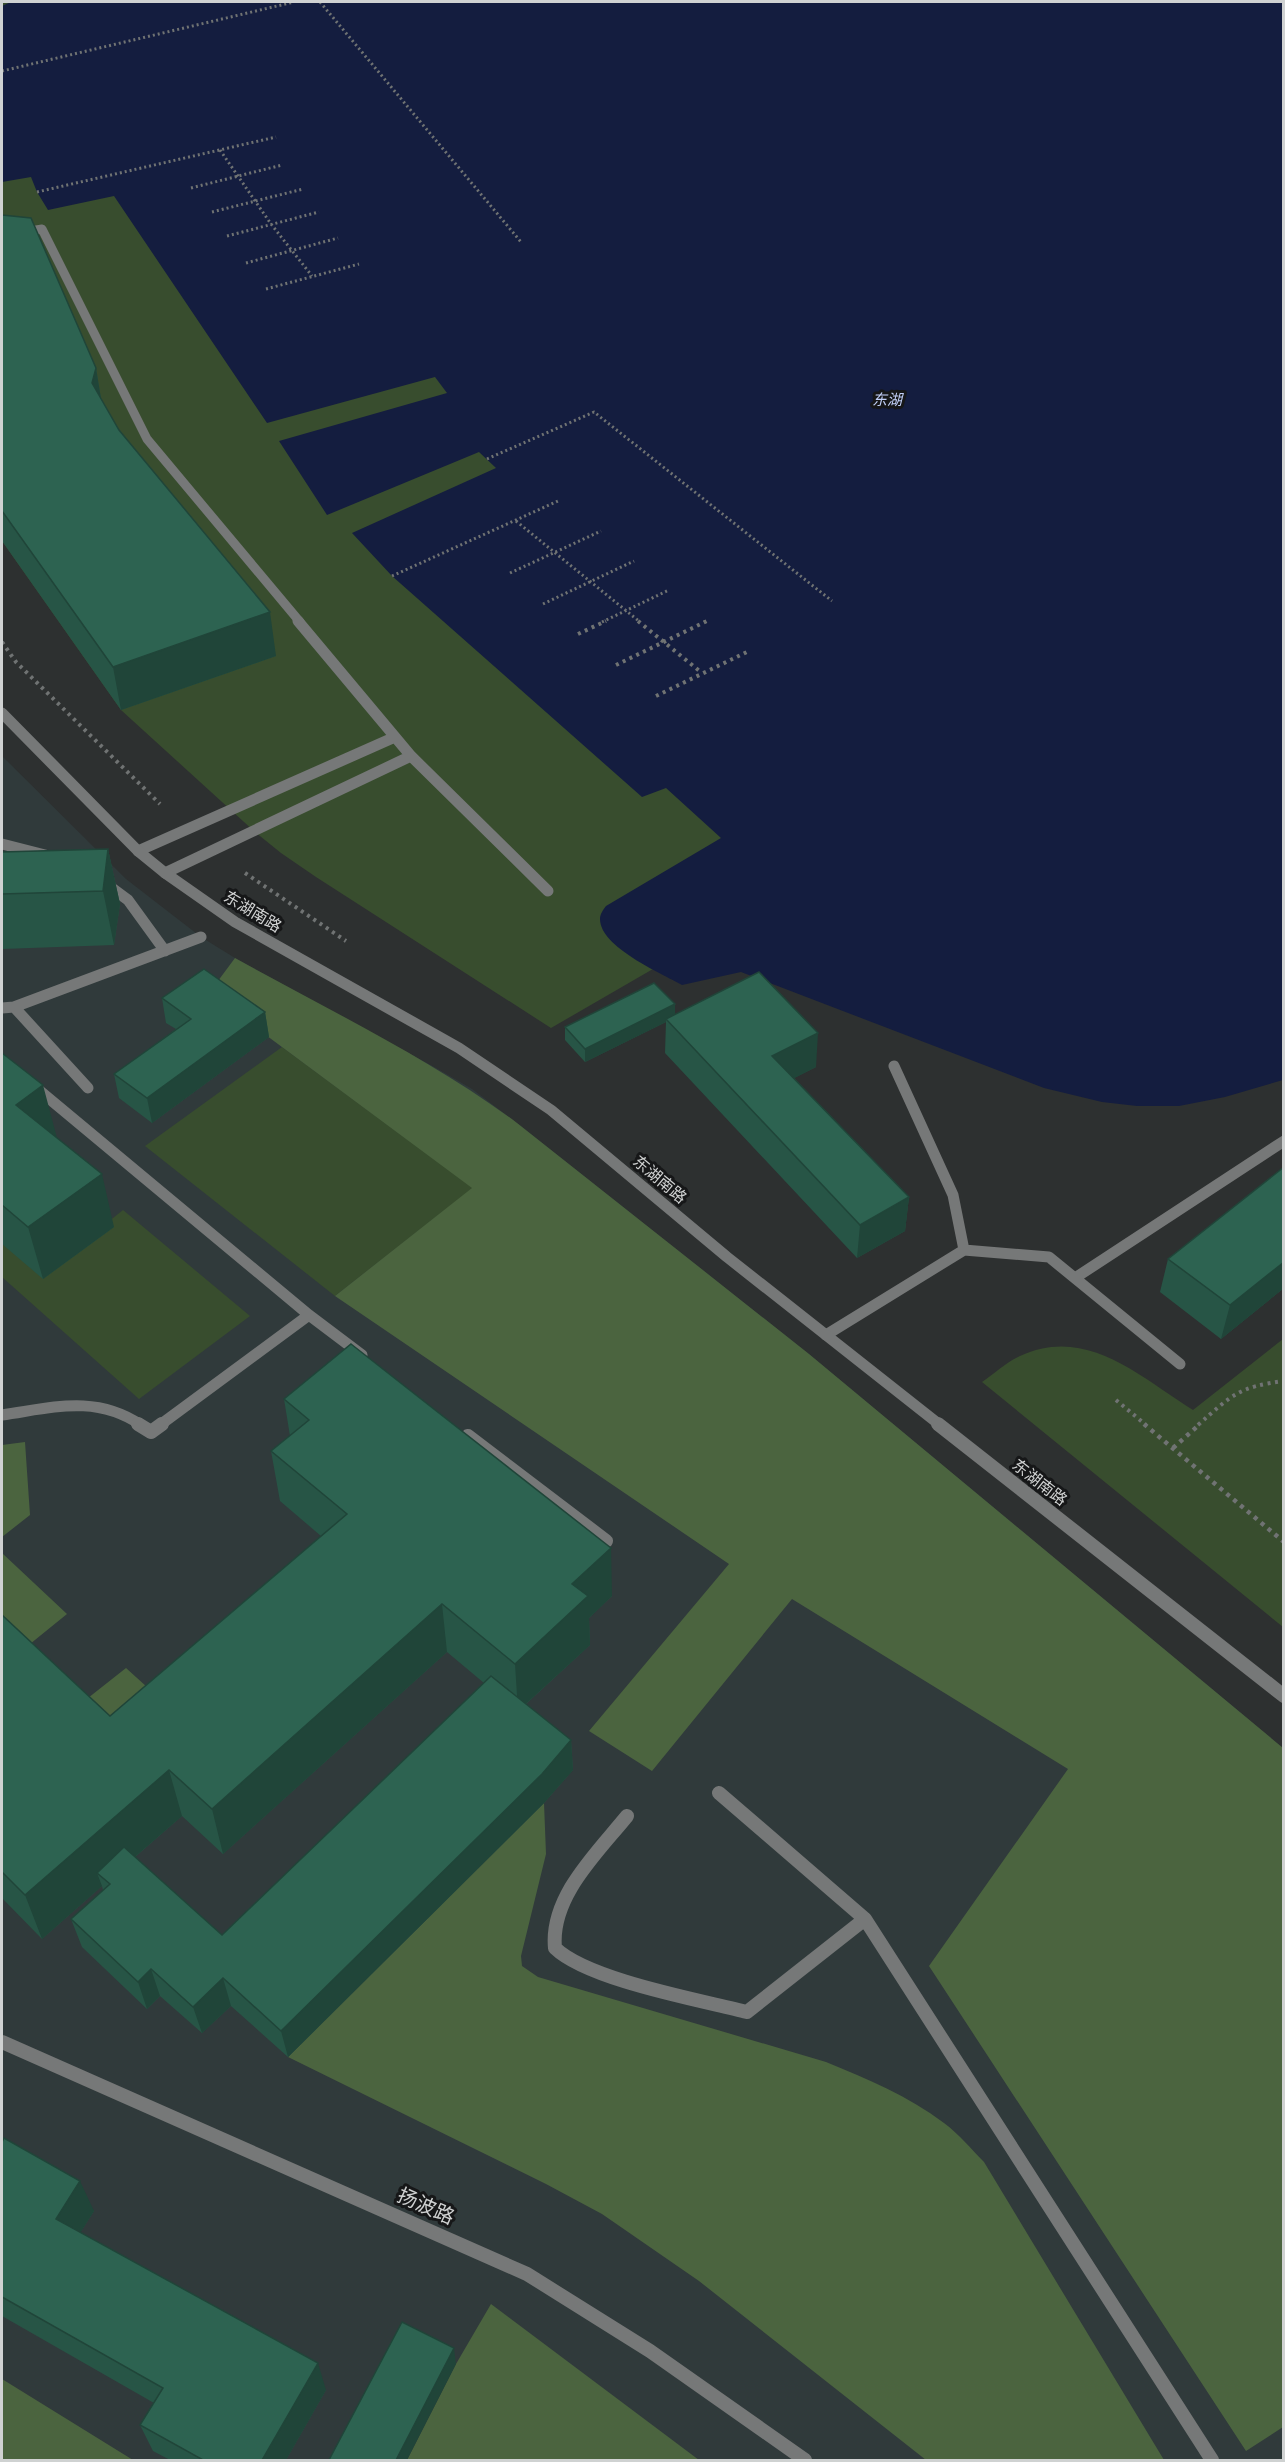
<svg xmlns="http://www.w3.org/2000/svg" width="1285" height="2462" font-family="'Space Grotesk','Noto Sans SC',sans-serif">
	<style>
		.built { fill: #303a3b }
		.green { fill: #384d2e }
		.forest { fill: #4b643f }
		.water { fill: #141d3f }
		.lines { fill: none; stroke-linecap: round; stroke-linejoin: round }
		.path-far2 { stroke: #707373; stroke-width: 3; stroke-dasharray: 2 3; stroke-linecap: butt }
		.path-far1 { stroke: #707373; stroke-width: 4; stroke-dasharray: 3 4.5; stroke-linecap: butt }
		.path { stroke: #707373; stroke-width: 4.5; stroke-dasharray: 4 5; stroke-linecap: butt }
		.service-far2 { stroke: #767878; stroke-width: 9 }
		.service-far1 { stroke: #767878; stroke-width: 11 }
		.service { stroke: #767878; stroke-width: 14 }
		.minor { stroke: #767878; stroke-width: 14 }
		.tertiary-far1 { stroke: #767878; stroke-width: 11 }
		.tertiary { stroke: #767878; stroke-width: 14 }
		.wall { fill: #275546; fill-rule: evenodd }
		.shaded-wall { fill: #204539 }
		.building { fill: #2d6351; stroke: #204539; stroke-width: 1.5 }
		.labels { text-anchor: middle; stroke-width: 6; stroke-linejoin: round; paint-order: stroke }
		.far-water-label { font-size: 15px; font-style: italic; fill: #c2d0f8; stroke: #161718 }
		.street-label { font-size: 16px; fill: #d0d2d2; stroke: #161718 }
		.near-street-label { font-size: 20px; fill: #d0d2d2; stroke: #161718 }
	</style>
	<rect width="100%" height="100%" fill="#2d3030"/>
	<path class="built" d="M2,756L126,879L201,937L235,958L436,1068L472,1089L517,1123L809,1354L1283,1748V2460H2Z"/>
	<path class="green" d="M2,2H400L1047,741L551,1028L316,877L281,853L255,832L121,710L2,541Z
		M282,1047L473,1188L335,1296L145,1146Z
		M123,1210L250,1316L139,1399L2,1277V1243L108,1222Z
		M1283,1339V1627L982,1382C994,1374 1006,1362 1020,1356C1087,1325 1140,1377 1193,1410Z"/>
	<path class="forest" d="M235,958C330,1011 430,1058 517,1123L809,1354L1283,1748V2427L1246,2451L929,1966L1068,1769L792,1599L652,1771L589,1731L729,1564L335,1296L472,1188L209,993Z
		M25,1442L30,1515L2,1537V1445Z
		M2,1553L67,1614L30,1644L88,1698L126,1668L179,1716L124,1762L2,1648Z
		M544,1803L546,1854L521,1956L522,1966L538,1977L826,2062C868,2079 908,2096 944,2123C959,2134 971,2149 984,2162L1164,2460H926L699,2281L602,2214L546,2184L288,2057Z
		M491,2304L699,2460H407L456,2364Z
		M2,2379L133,2460H2Z"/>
	<path class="water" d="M11,2H1283V1080L1225,1097L1179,1106H1137L1102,1102L1044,1088L741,972L682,985C661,973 600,947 600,919C600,914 603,910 606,906L721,838L666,788L642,797L392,576L352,533L496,468L479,452L327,515L279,441L447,393L435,377L267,423L114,196L48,210L37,192L31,177L2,182V6Z"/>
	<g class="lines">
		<path class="path-far2" d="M320,2L521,242
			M2,71L294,2
			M220,150L271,224L312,276
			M191,188L282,165
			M37,192L276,137
			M212,212L303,189
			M227,236L319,212
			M246,263L338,238
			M266,289L359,264
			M487,459L594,412L832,601
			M516,521L640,622
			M510,573L601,531
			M392,576L558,501
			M543,604L634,561
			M602,622L669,590
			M704,622L708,620"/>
		<path class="path-far1" d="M638,621L702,673
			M578,634L606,621
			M2,642L16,662L160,804
			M616,665L707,621
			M656,696L749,651
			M245,873L346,941
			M1116,1400L1146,1425
			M1198,1425C1232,1395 1238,1387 1284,1381"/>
		<path class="path" d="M1144,1424L1284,1542
			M1173,1448L1200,1424"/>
		<path class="service-far2" d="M2,236L42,229L147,439L300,622"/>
		<path class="service-far1" d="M298,621L411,756L548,891
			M2,844L49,856
			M138,851L395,737
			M165,873L411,756
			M105,883L128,900L165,951
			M14,1007L88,1088
			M2,1008L14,1007L201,937
			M894,1066L953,1195L964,1250
			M34,1086L309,1315L362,1355
			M1075,1278L1284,1141
			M826,1335L964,1250L1049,1257L1180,1364
			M2,1415C52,1408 95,1394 141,1425
			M160,1425L309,1315"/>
		<path class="service" d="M138,1424L151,1432L162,1424
			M468,1436L606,1541
			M719,1793L865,1919L1212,2460
			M627,1816C597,1853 550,1897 555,1948C588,1980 700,2000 747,2012L865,1919"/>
		<path class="minor" d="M2,2042L527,2274L650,2351L805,2460"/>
		<path class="tertiary-far1" d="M2,713L138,851L165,873L235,922L459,1048L551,1110L727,1257L940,1425"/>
		<path class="tertiary" d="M938,1424L1284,1696"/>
	</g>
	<path class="wall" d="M2,215L96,368L101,399L119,430L276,656L121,710L2,541Z
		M108,849L120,904L114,945L2,949V852Z
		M162,998L265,1012L269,1037L152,1123L119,1098L114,1074L176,1029L166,1023Z
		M675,1004V1014L816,1067L794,1078L909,1197L905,1231L857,1258L665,1053L666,1022L585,1062L565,1040V1027Z
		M2,1053L114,1227L43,1279L2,1244Z
		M1284,1167V1288L1221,1339L1160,1292L1168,1259Z
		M284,1399L612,1596L589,1618L590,1645L526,1704L571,1740L573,1770L544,1803L288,2057L231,2006L202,2033L160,1996L147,2009L82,1947L71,1919L103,1890L102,1886L42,1939L2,1898V1615L110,1716L321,1536L280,1501L271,1451L290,1436ZM447,1652L484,1683L222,1935L135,1857L182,1816L223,1854Z
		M2,2142L94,2211L80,2233L326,2390L286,2460H170L153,2451L140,2425L154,2403L2,2316Z"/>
	<path class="shaded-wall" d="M96,368L103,411L92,383Z
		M270,612L276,656L121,710L113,667Z
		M108,849L120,904L114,945L103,891Z
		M675,1004V1017L666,1019V1022L585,1062V1049Z
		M265,1012L269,1037L152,1123L147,1098Z
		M818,1033L816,1067L771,1090L772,1056Z
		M43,1085L57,1138L16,1105Z
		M102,1174L114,1227L43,1279L28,1227Z
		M909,1197L905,1231L857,1258L860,1225Z
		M1284,1262V1288L1221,1339L1230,1305Z
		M611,1548L612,1596L589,1618L590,1645L518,1711L515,1664L572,1584Z
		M442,1604L447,1652L223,1854L212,1809Z
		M571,1740L573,1770L544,1803L288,2057L281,2031Z
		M169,1770L182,1816L107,1881L97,1873L102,1886L42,1939L25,1895Z
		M151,1969L160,1996L147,2009L138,1982Z
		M223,1978L231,2006L202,2033L193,2007Z
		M80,2181L94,2211L70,2249L56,2219Z
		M454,2348L456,2364L407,2460H396Z
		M318,2363L326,2390L286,2460H262Z"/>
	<path class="building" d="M2,215L31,218L96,368L92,383L119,430L270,612L113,667L2,511Z
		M108,849L103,891L2,894V852Z
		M204,969L265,1012L147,1098L114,1074L191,1019L162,998Z
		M759,972L818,1033L772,1056L909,1197L860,1225L666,1019Z
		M654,983L675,1004L585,1049L565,1027Z
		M2,1053L43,1085L16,1105L102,1174L28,1227L2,1205Z
		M1284,1167V1262L1230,1305L1168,1259Z
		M351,1344L611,1548L572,1584L588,1596L515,1664L442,1604L212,1809L169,1770L25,1895L2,1872V1615L110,1716L347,1514L271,1451L309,1420L284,1399Z
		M491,1676L571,1740L542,1774L281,2031L223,1978L193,2007L151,1969L138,1982L71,1919L110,1884L97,1873L124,1847L222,1935Z
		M4,2138L80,2181L56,2219L318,2363L262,2460H203L140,2425L163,2388L2,2297V2142Z
		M402,2322L454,2348L396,2460H329Z"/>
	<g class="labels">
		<g class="far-water-label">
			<text x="887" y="405">东湖</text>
		</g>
		<g class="street-label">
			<text transform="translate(253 911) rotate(31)" y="6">东湖南路</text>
			<text transform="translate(660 1179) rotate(40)" y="6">东湖南路</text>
			<text transform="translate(1040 1482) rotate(38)" y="6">东湖南路</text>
		</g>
		<g class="near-street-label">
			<text transform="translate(426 2206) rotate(24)" y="7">扬波路</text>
		</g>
	</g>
	<rect width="1285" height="2462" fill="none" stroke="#d0d2d2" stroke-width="6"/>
</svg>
